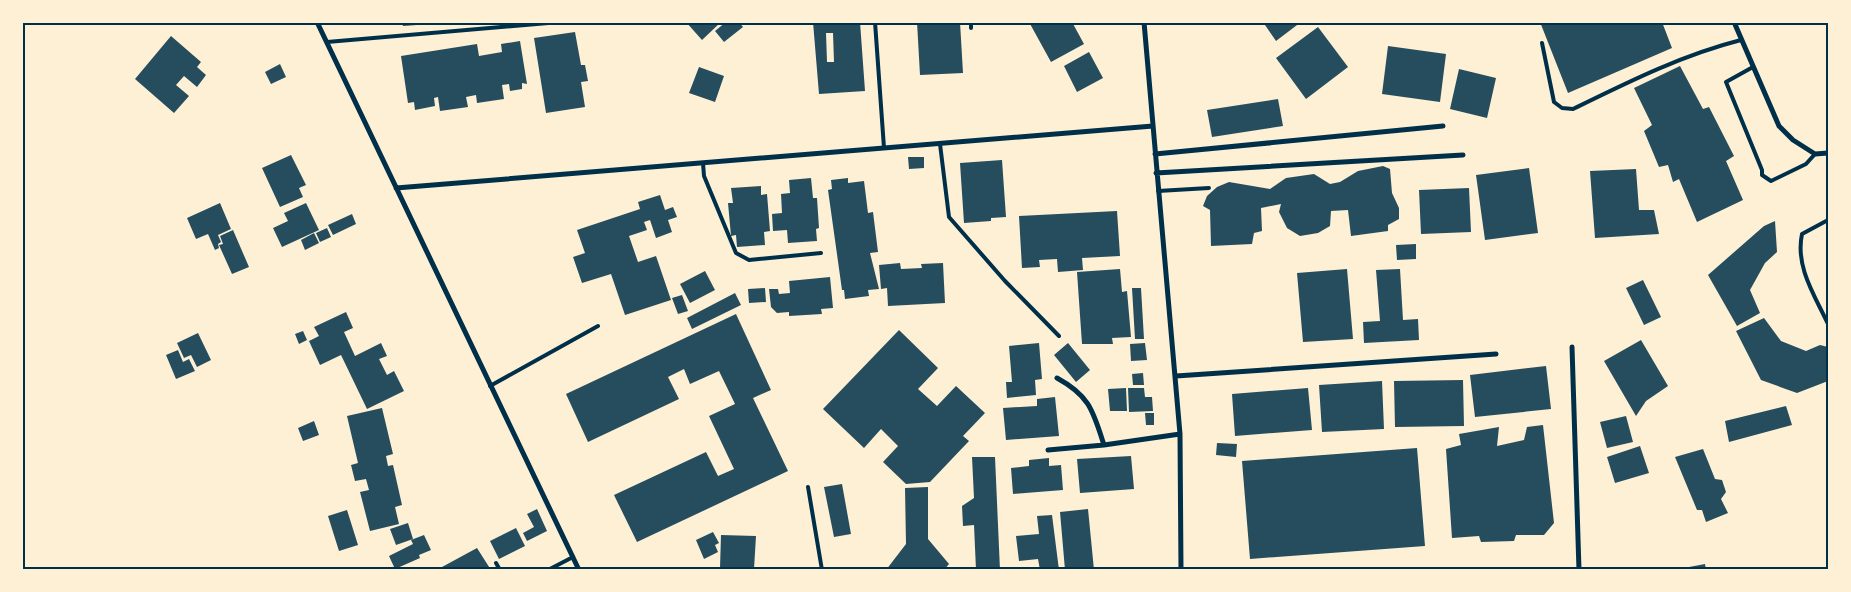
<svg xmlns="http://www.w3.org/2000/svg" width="1851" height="592" font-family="'Space Grotesk',sans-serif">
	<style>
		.building { fill: #264d5e; fill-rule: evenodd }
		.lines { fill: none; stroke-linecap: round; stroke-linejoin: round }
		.service { stroke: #003049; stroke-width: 4 }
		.minor { stroke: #003049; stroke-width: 5 }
		.neatline { fill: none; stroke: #003049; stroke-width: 2 }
	</style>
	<rect width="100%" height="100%" fill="#fdf0d5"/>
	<path class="building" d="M402,22H431V24L403,26Z
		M686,22H721L702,40Z
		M726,22H739L743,27L724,42L715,31Z
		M813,22H860L865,91L819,94ZM826,33H833L834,62H827Z
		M917,22H960L963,73L920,75Z
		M1029,22H1072L1084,44L1051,62Z
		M1263,22H1301L1276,41Z
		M1540,22H1662L1672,48L1568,93Z
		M1318,27L1348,67L1306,99L1276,58Z
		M575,32L581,65H585L588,81L581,82L585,107L546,113L534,38Z
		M171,36L201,62L197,67L206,75L197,87L184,76L176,85L189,96L174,113L135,79Z
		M520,41L527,84L522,83V89L510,91L509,84L502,85L504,99L477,103L476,95L466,97L468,107L440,111L438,97L434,98L435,106L415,110L414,102L408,103L401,56L477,44L479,56L502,52L501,44Z
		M1388,46L1446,54L1440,102L1382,94Z
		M1089,52L1103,78L1077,92L1064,66Z
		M280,64L286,77L271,84L265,72Z
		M1680,66L1703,109L1709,107L1734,156L1726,161L1743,200L1697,222L1679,179L1673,182L1668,165L1659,167L1644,131L1652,125L1634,88Z
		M699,67L724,76L715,102L689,93Z
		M1459,69L1496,78L1487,118L1450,109Z
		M1278,99L1283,126L1212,137L1207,110Z
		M291,155L306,185L299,188L303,197L280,207L262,168Z
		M908,157H924V168L909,169Z
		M1002,160L1006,217L991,218V221L964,223L960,163Z
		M1383,166L1390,169L1392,193L1399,208V219L1388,225V231L1351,236L1348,210L1331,211L1330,226L1318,233L1300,236L1287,228L1279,212L1281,204L1261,208L1262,231L1254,233L1252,244L1211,246L1210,210L1203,206L1207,196L1217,187L1229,182L1270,189L1286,178L1314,174L1330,184L1340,182L1358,171Z
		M1529,168L1538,233L1485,240L1476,175Z
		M1636,169L1639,210H1654L1659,234L1595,238L1590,171Z
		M811,178L813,198H817L819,228L816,229L817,241L788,243L787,230L773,231L772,214L782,213L781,194L790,193L789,180Z
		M848,178V183L864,181L868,213L873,212L878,252L870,253L879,289L868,290L869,296L845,299L844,290H842L828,190L832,189L831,180Z
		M761,186V195L767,194L770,231L764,232L765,245L737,247L736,235L731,236L728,203H733L731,188Z
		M1469,188L1471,232L1421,234L1419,190Z
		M660,195L665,210L673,207L677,217L668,220L672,232L656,238L650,220L644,222L647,230L629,236L638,262L656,256L671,300L625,315L611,274L582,283L573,257L585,253L577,230L640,209L638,202Z
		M220,203L231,229L218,235L221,242L218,244L219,248L215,250L208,234L196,239L187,218Z
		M306,203L319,230L282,247L273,228L288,221L284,213Z
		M1117,211L1120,256L1082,258L1083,270L1058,272L1057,259L1039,260L1040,267L1022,268L1019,216Z
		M352,214L356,224L333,235L328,225Z
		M1775,221L1777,252L1765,263L1750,290L1760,313L1737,326L1708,275L1764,226Z
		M327,228L331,237L320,242L316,233Z
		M233,230L249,267L232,274L219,245L223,244L220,236Z
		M314,233L319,243L305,250L301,240Z
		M1416,244V259L1397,260L1396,245Z
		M900,263L901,269L922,268L921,264L943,263L945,303L888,306L887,288L881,289L879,265Z
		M1120,269L1122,292L1127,291L1131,337L1112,338L1113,344H1082L1077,272Z
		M1347,269L1353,339L1303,342L1297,273Z
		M1400,269L1403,320L1418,319L1419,340L1364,343L1363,322L1380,321L1376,270Z
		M705,271L715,290L690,303L680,284Z
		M830,277L833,308L821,309L822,314L789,316V312L777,313L771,307L769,289H778L779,294L790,293L789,281Z
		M1643,280L1661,317L1644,325L1626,288Z
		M765,288L766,302L749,303L748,289Z
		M1132,288H1141L1144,339H1135Z
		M735,293L741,305L692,329L687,318Z
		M682,295L688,311L678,314L672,298Z
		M346,312L353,328L344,332L355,356L381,343L387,356L379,359L387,375L394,371L404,391L367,409L341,355L320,365L309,341L319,336L314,327Z
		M736,314L771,390L753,398L788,471L637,542L614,495L706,452L718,476L734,469L709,416L735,404L719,371L690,384L684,369L668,377L679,399L588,442L566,394Z
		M1764,318L1781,341L1806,351L1820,345L1828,347V381L1797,393L1761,380L1736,331Z
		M899,330L938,368L918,389L937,406L956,386L985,413L963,436L969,441L930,482L906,484L883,462L898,446L881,429L864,448L823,409Z
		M303,331L307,340L299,344L295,334Z
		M198,333L211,360L197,367L191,355L184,358L177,343Z
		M1641,340L1668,386L1646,401L1636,416L1604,361Z
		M1039,343L1042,379L1035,380L1036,395L1007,398L1006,382H1012L1009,346Z
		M1068,343L1090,370L1076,382L1054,355Z
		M1145,343L1147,360L1131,361L1130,344Z
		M178,350L183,362L189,359L195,371L176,379L166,355Z
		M1546,366L1551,409L1475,417L1470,375Z
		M1143,373L1144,385H1133L1132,374Z
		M1463,380L1464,426L1395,427L1394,381Z
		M1382,381L1384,429L1322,432L1319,385Z
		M1126,388L1127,411H1110L1108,389Z
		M1128,388H1144L1145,397H1152L1153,411L1129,412Z
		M1308,388L1312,430L1235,436L1232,394Z
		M1055,397L1059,436L1006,440L1003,408L1037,406V399Z
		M1786,406L1792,425L1729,442L1725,421Z
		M382,408L393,454L386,456L388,466L393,465L402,505L395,507L399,524L370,531L360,492L369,490L366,479L355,481L351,465L358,463L347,416Z
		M1145,413H1154V425H1146Z
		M1626,416L1633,442L1607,448L1600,422Z
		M314,421L319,435L303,441L298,428Z
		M1543,425L1554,523L1544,535H1516L1514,541L1481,542L1479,536L1452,538L1446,449L1461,445L1459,434L1499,427L1497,446L1524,440L1527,427Z
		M1217,443L1237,444L1236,457L1216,455Z
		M1640,446L1649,473L1615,483L1607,457Z
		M1417,448L1425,546L1250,559L1242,461Z
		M1703,449L1715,479L1722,480L1726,492L1721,499L1728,513L1706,522L1702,510H1697L1675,457Z
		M1131,456L1134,489L1080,493L1077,459Z
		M972,457H995L1000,570H976L974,525L963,526L962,506L974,498Z
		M1049,458V466L1061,465L1063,490L1013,494L1011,468L1029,466V460Z
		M842,484L851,534L834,537L824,487Z
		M928,487V539L949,564L944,570H886L906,544L905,488Z
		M537,509L547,531L527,541L523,533L534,527L527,514Z
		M1088,509L1094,570H1065L1060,512Z
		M347,510L358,545L339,551L328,516Z
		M1052,515L1059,570H1040L1038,559L1019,561L1016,536L1039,534L1037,516Z
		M408,523L413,539L396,545L390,529Z
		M516,528L525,546L499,559L490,541Z
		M713,532L719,543L715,545L718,552L704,559L696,540Z
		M424,535L431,550L419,555L420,558L395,569L389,556L413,544L411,540Z
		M721,535L756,536L754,569L720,568Z
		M477,548L491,570H443L442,567Z
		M1705,564L1706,570H1690L1689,567Z"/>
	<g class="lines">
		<path class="service" d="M875,22L884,148
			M971,28V22
			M327,42L560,22
			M1542,43L1554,102L1562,108L1573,109C1628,82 1682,55 1741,40
			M1753,67L1726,82L1762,170V175L1771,181L1806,164L1815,154
			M940,144L949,217L1005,281L1059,336
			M703,163L704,176L736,253L749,260L821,253
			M1158,191L1209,188
			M1828,220L1802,234C1795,267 1815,296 1828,324
			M490,386L598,326
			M808,487L822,570
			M496,563L500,570
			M548,570L573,557"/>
		<path class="minor" d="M317,22L579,570
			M1144,22L1180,434L1181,570
			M1734,22L1779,126L1793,140L1815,154L1828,153
			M1155,154L1443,126
			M1156,173L1463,155
			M396,188L1153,126
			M1572,347L1579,570
			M1176,376L1496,354
			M1057,378C1090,396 1093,411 1104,445
			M1048,450L1104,445L1180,434"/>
	</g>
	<rect width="1851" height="592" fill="none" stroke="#fdf0d5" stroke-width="48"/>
	<rect x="24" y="24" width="1803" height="544" class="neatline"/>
</svg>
